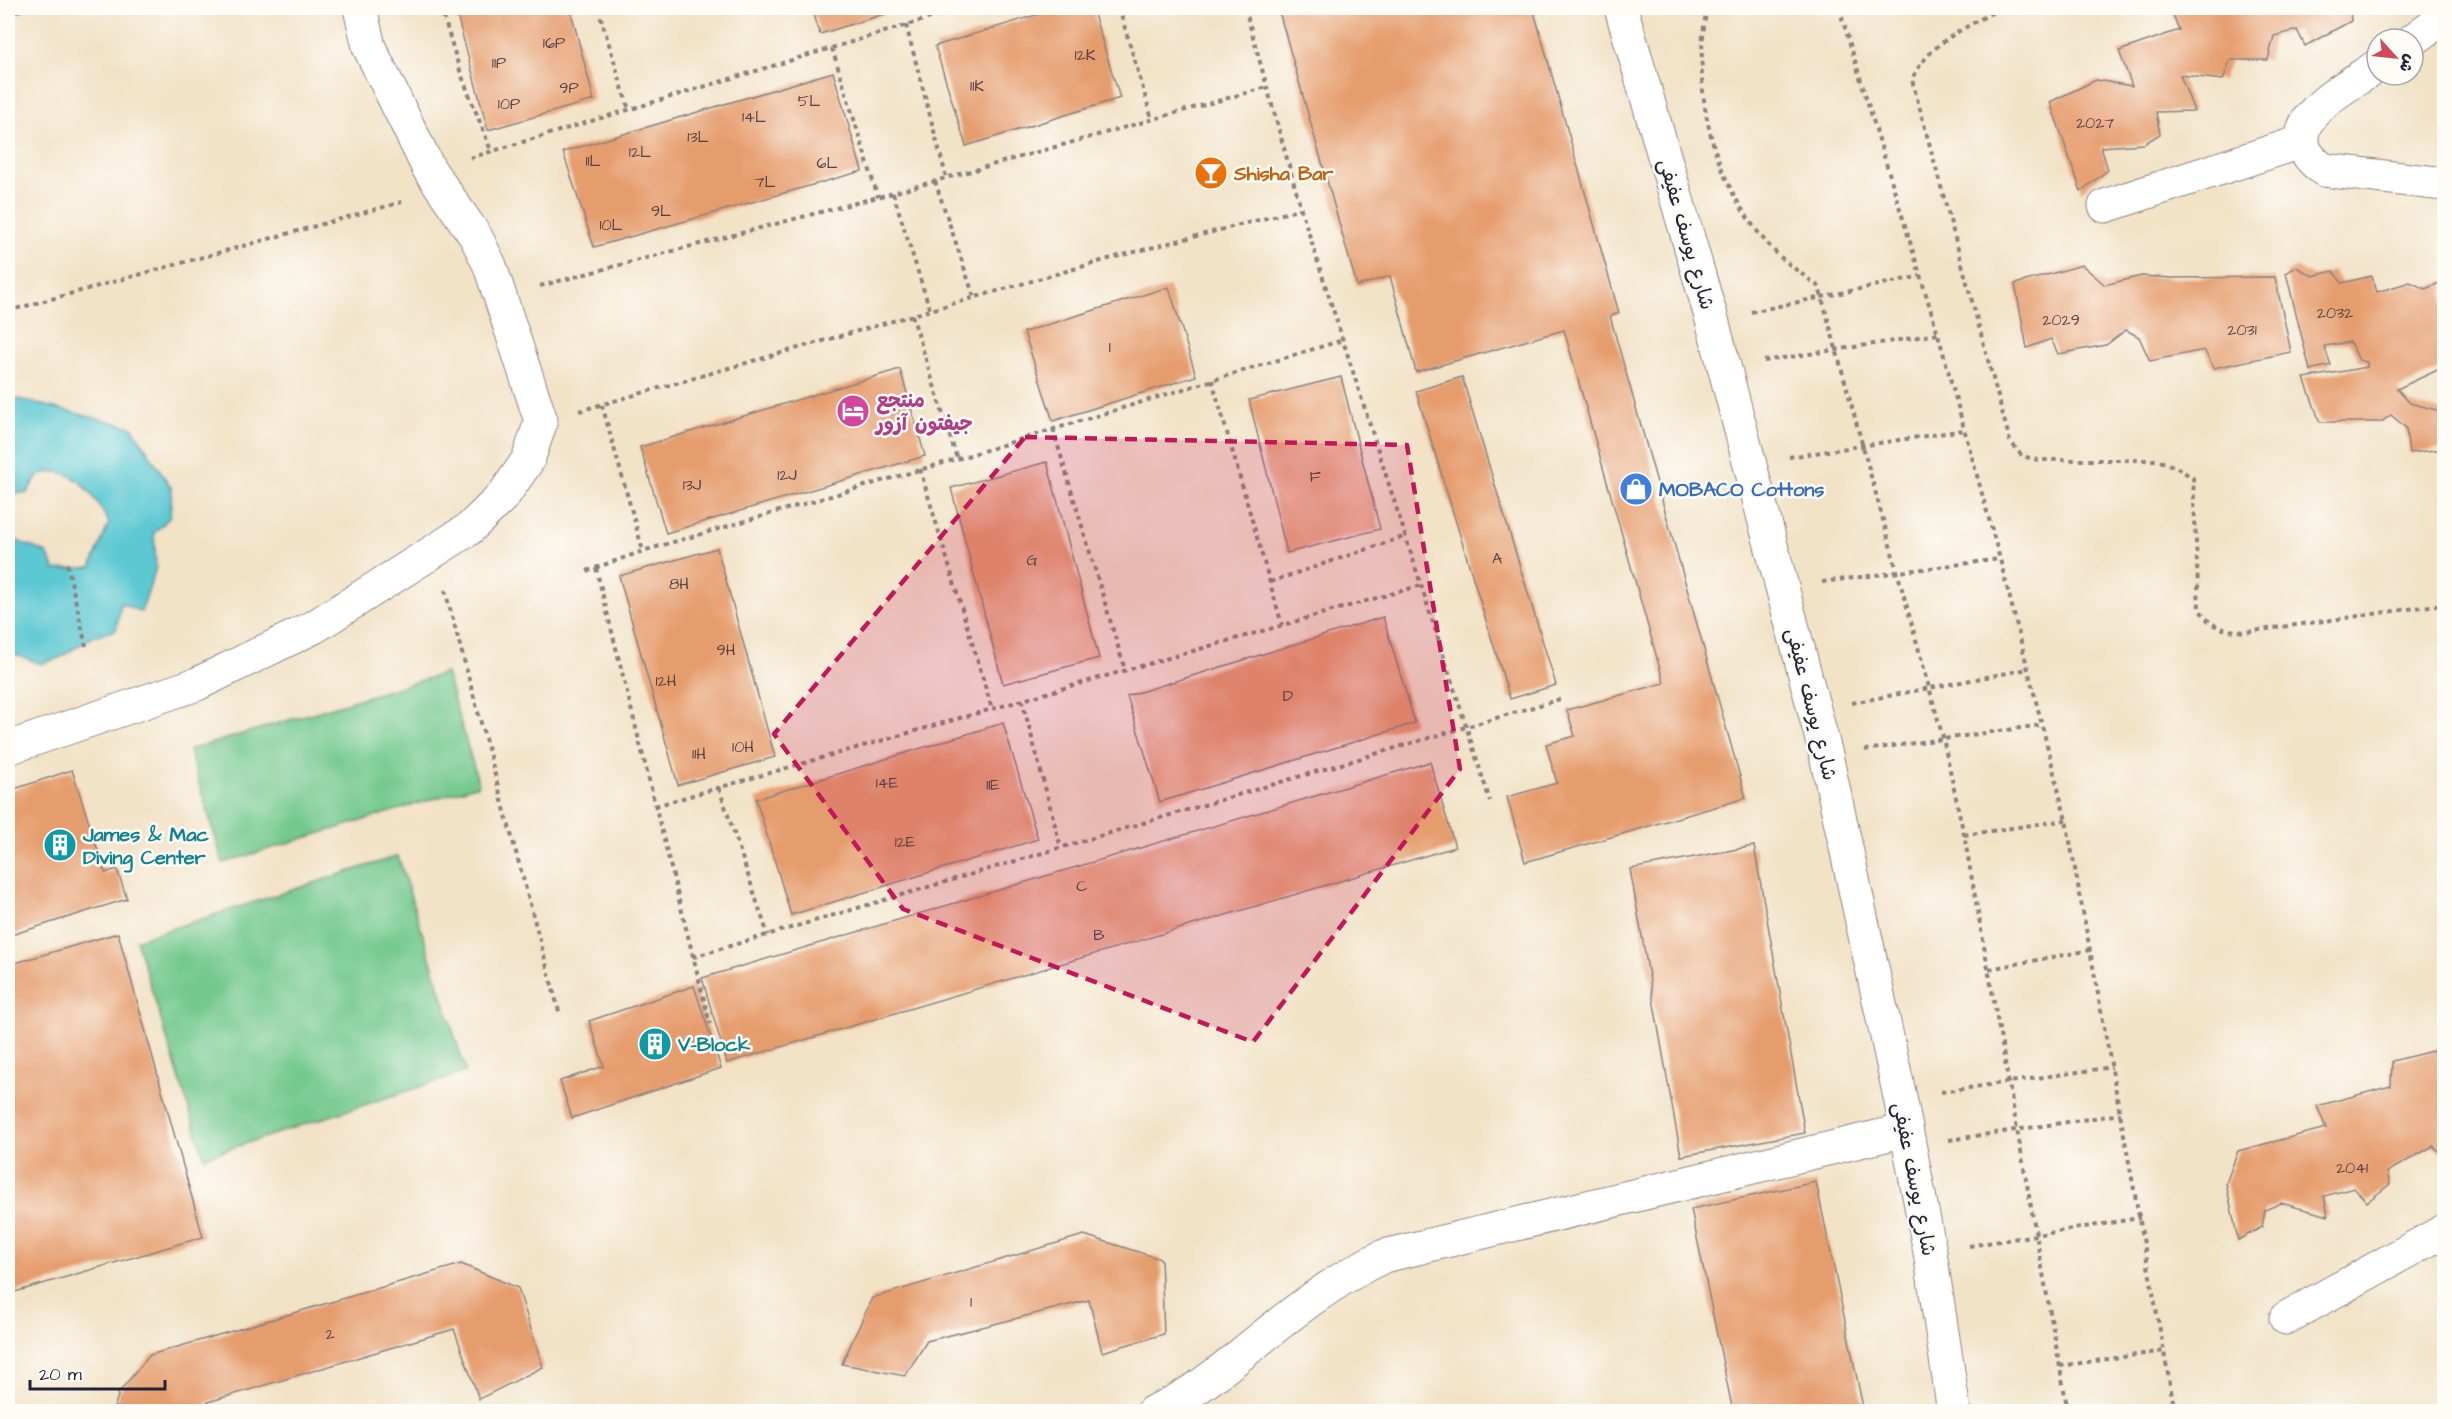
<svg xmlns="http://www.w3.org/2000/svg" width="2452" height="1419" font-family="'Architects Daughter','Playpen Sans Arabic',sans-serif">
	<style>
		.green { fill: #74c98e; stroke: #4b7664; stroke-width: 1.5 }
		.water { fill: #5bc8d2; stroke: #3e7586; stroke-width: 1.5 }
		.building { fill: #e69d6e }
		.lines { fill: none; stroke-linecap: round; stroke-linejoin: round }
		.minor-casing { stroke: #8a8280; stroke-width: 35 }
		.path { stroke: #8a8280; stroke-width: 4; stroke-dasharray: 4.5 4.5; stroke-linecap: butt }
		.minor { stroke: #fff; stroke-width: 33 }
		.marked { fill: #c2185b; fill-opacity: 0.2; stroke: #c2185b; stroke-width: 4.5; stroke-dasharray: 12 8; stroke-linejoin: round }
		.labels { text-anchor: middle; stroke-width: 5; stroke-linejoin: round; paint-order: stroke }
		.number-label { font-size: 16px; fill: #534148 }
		.food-label { font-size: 20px; font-weight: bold; fill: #c56008; stroke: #fdfcf7; text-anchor: start }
		.street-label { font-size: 20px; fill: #22223b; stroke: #fdfcf7 }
		.hotel-label { font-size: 20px; font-weight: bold; fill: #b23c85; stroke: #fdfcf7; text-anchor: start }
		.shop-label { font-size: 20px; font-weight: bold; fill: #366cbe; stroke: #fdfcf7; text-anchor: start }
		.culture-label { font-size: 20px; font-weight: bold; fill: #0d838f; stroke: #fdfcf7; text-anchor: start }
	</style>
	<rect width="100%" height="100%" fill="#fdfcf7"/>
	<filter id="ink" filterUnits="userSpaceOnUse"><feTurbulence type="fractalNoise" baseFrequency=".0167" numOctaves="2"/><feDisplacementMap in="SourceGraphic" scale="12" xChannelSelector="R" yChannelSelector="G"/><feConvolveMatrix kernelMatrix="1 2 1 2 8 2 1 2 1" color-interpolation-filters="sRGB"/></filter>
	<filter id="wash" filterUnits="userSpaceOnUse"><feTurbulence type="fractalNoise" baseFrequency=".008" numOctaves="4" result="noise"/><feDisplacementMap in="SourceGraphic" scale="24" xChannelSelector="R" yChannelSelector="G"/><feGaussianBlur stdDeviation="1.35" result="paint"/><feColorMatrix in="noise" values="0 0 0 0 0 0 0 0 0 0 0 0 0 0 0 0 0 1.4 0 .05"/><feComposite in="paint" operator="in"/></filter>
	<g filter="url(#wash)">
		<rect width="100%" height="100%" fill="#f2e2c6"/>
		<path class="green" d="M446,673L479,785L223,863L189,750Z
			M398,856L466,1072L204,1157L136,940Z"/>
		<path class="water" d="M18,399L132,427L172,489L170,517L154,533L156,568L141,612L121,603L116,630L92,637L59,658L41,664L8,652V537L47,553L55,570L91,567L109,523C99,504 82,474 57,472C52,471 43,474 38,475L27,493H13L8,498V403Z"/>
		<g id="blocks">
			<path class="building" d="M8,8H31L8,15Z
				M455,8H570L594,100L488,130Z
				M812,8H904L820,34Z
				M1059,8H1092L1120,98L966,146L935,46Z
				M1278,8H1533L1619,313L1610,316L1746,798L1525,862L1507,797L1557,783L1546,744L1575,736L1567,710L1664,683L1564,330L1416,372L1390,276L1357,286Z
				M2170,8H2350L2351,21L2305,46L2297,30L2274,36L2268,60H2230L2223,80L2180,75L2194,111L2156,112L2160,134L2144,144L2101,147L2108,170L2081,191L2050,102L2096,80L2132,86L2119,51L2179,30Z
				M833,72L862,171L594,247L563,152Z
				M2082,265L2105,285L2141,276L2173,278L2275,277L2291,352L2214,368L2204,350L2150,361L2139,337L2126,330L2106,345L2058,354L2051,339L2027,348L2015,284Z
				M2296,267L2313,276L2333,271L2342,283L2372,276L2377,292L2410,282L2425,289L2444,281V367L2397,389L2410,403L2444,412V449L2409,453L2406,428L2391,415L2381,422H2320L2304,378L2367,367V362L2359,360L2350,342L2324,346L2331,365L2310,370L2286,273Z
				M1169,287L1196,376L1053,421L1024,332Z
				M900,369L925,456L666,533L640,447Z
				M1341,377L1380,529L1287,553L1249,400Z
				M1462,377L1556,685L1510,699L1416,391Z
				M1047,462L1099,658L1003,684L951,488Z
				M717,548L775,757L678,785L619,576Z
				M1383,617L1415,723L1160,802L1127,696Z
				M1003,723L1038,839L791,915L756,799Z
				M1430,762L1455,847L727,1063L702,978Z
				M72,770L105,873L117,869L127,899L8,936V791Z
				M1754,846L1805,1133L1681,1156L1630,869Z
				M118,933L203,1237L8,1294V965Z
				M694,986L721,1068L572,1118L560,1081L604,1066L589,1021Z
				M2444,1048V1156L2433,1146L2387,1172L2390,1184L2367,1202L2354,1188L2324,1196L2328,1216L2281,1203L2265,1210L2262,1227L2238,1240L2226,1183L2238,1151L2326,1128L2317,1106L2391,1086L2392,1061Z
				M1816,1182L1864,1412H1733L1691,1209Z
				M1084,1235L1161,1259L1164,1334L1102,1352L1089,1300L927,1341L905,1376L842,1364L872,1298Z
				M461,1264L518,1288L543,1367L479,1399L454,1329L208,1402L200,1412H113L119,1392L150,1355Z"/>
		</g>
	</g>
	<g filter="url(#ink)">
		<use href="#blocks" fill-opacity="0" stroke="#8a8280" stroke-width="1.5"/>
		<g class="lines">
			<defs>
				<path id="minor" d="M1621,8L1712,320L1826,755L1900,1097L1930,1252L1954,1412
					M2413,40L2444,17
					M2377,66C2343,90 2264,127 2324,170L2444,184
					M2105,206L2301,142
					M8,748L197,684L314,627L469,529L503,496L528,460L541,421L490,266L476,237L429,169L369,47L360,8
					M2286,1318L2444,1231
					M1153,1412C1189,1397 1215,1375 1244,1352C1288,1316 1333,1280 1384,1256L1906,1130"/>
			</defs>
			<use href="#minor" class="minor-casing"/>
			<path class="path" d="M441,8L461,74L492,153
				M598,8L629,110
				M1119,8L1152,119
				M1245,8L1301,209L1490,801
				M1707,8C1691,90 1711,179 1767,243C1781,260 1801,273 1819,287L1943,738L1964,835L2068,1412
				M1839,8L1938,334L2000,559L2066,820L2175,1412
				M2000,8C1968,27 1927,43 1912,80L2010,441L2022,456L2038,460H2157L2176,467L2193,478L2199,608C2211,629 2223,630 2246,632L2444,604
				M906,25L946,176
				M832,48L878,197
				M470,158L963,8
				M935,181L974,297
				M893,193L930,310
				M540,286L893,193L1267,87
				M8,311L402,202
				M1751,312L1921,276
				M912,315L957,459
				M1764,361L1938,334
				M1212,380L1282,625
				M602,405L643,551
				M579,411L1119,256L1301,209
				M1053,429L1125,670
				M1789,457L1964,430
				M920,469L992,709
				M67,564L86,646
				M596,568L710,1024
				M587,571L643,551L957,459L1343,340
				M1270,582L1406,536
				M1822,582L2000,559
				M445,590L560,1015
				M1022,700L1061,848
				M1852,703L2028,669
				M1865,750L2042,725
				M719,788L768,935
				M655,806L1422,585
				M1964,835L2066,820
				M693,957L1560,699
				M1989,969L2091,950
				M1941,1092L2112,1067
				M1949,1140L2121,1114
				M1969,1246L2140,1218
				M2060,1366L2164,1351"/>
			<use href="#minor" class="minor"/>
		</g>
	</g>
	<path class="marked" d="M1025,437L1407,445L1460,769L1253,1042L903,909L774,734Z"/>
	<defs>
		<symbol id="bar-disc" viewBox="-11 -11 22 22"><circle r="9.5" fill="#e8710a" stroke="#fdfcf7"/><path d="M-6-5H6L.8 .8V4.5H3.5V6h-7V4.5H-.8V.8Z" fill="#fff"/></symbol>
		<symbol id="hotel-disc" viewBox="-11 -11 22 22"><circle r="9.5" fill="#d1479c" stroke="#fdfcf7"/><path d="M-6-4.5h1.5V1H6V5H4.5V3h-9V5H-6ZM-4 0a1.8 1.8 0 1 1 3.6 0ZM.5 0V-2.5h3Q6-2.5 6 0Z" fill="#fff"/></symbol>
		<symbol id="shop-disc" viewBox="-11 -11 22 22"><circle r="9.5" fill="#3f7fe0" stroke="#fdfcf7"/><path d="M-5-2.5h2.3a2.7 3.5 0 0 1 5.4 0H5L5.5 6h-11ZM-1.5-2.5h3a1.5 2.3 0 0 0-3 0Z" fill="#fff"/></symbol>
		<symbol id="building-disc" viewBox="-11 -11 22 22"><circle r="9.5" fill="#0f9aa8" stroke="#fdfcf7"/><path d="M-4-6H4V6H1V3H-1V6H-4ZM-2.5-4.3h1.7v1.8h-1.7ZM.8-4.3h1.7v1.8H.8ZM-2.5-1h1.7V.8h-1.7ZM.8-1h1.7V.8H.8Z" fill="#fff"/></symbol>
	</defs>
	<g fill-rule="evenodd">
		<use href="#bar-disc" x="1192" y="154" width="38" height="38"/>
		<use href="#hotel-disc" x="834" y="392" width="38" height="38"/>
		<use href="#shop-disc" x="1617" y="470" width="38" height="38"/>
		<use href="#building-disc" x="41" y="826" width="38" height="38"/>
		<use href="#building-disc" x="636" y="1025" width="38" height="38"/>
	</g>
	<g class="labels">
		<g class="number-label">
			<text x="554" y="48">16P</text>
			<text x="1085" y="60">12K</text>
			<text x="499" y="68">11P</text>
			<text x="977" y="91">11K</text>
			<text x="569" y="93">9P</text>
			<text x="809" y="106">5L</text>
			<text x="509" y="109">10P</text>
			<text x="754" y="122">14L</text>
			<text x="2095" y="128">2027</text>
			<text x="698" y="142">13L</text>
			<text x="640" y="157">12L</text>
			<text x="593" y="166">11L</text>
			<text x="827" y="168">6L</text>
			<text x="765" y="187">7L</text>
			<text x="661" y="216">9L</text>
			<text x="611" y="230">10L</text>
			<text x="2335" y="318">2032</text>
			<text x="2061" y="325">2029</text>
			<text x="2242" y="335">2031</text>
			<text x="1110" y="352">I</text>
			<text x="787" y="480">12J</text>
			<text x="1315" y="482">F</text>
			<text x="692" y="490">13J</text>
			<text x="1497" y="564">A</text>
			<text x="1032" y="565">G</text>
			<text x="679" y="589">8H</text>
			<text x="726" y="655">9H</text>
			<text x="666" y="686">12H</text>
			<text x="1288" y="701">D</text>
			<text x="743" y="752">10H</text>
			<text x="699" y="759">11H</text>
			<text x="887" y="788">14E</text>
			<text x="993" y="790">11E</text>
			<text x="905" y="847">12E</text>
			<text x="1082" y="891">C</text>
			<text x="1099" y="940">B</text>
			<text x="2352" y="1173">2041</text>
			<text x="971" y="1307">1</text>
			<text x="330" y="1339">2</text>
		</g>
		<g class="food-label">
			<text x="1234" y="180">Shisha Bar</text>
		</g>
		<g class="street-label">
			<text transform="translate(1687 234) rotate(74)" y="7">شارع يوسف عفيفى</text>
			<text transform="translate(1812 704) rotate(76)" y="7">شارع يوسف عفيفى</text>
			<text transform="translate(1915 1179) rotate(79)" y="7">شارع يوسف عفيفى</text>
		</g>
		<g class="hotel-label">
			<text x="876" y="407">منتجع<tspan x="876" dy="23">جيفتون آزور</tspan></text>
		</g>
		<g class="shop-label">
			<text x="1659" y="496">MOBACO Cottons</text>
		</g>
		<g class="culture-label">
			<text x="83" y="841">James &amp; Mac<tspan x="83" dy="23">Diving Center</tspan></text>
			<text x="678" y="1051">V-Block</text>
		</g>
	</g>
	<rect width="2452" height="1419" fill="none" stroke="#fdfcf7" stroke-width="30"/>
	<g transform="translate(2395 57) rotate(117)"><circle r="28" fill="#fdfcf7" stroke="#a5a5ac" stroke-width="1.5"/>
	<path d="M0-4.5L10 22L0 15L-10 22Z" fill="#d1495b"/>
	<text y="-9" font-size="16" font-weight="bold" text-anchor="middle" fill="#22223b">ش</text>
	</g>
	<path d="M30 1380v9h135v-9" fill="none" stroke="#22223b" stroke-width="3"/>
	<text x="39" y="1380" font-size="18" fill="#22223b" stroke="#fdfcf7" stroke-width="4.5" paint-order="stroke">20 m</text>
</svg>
